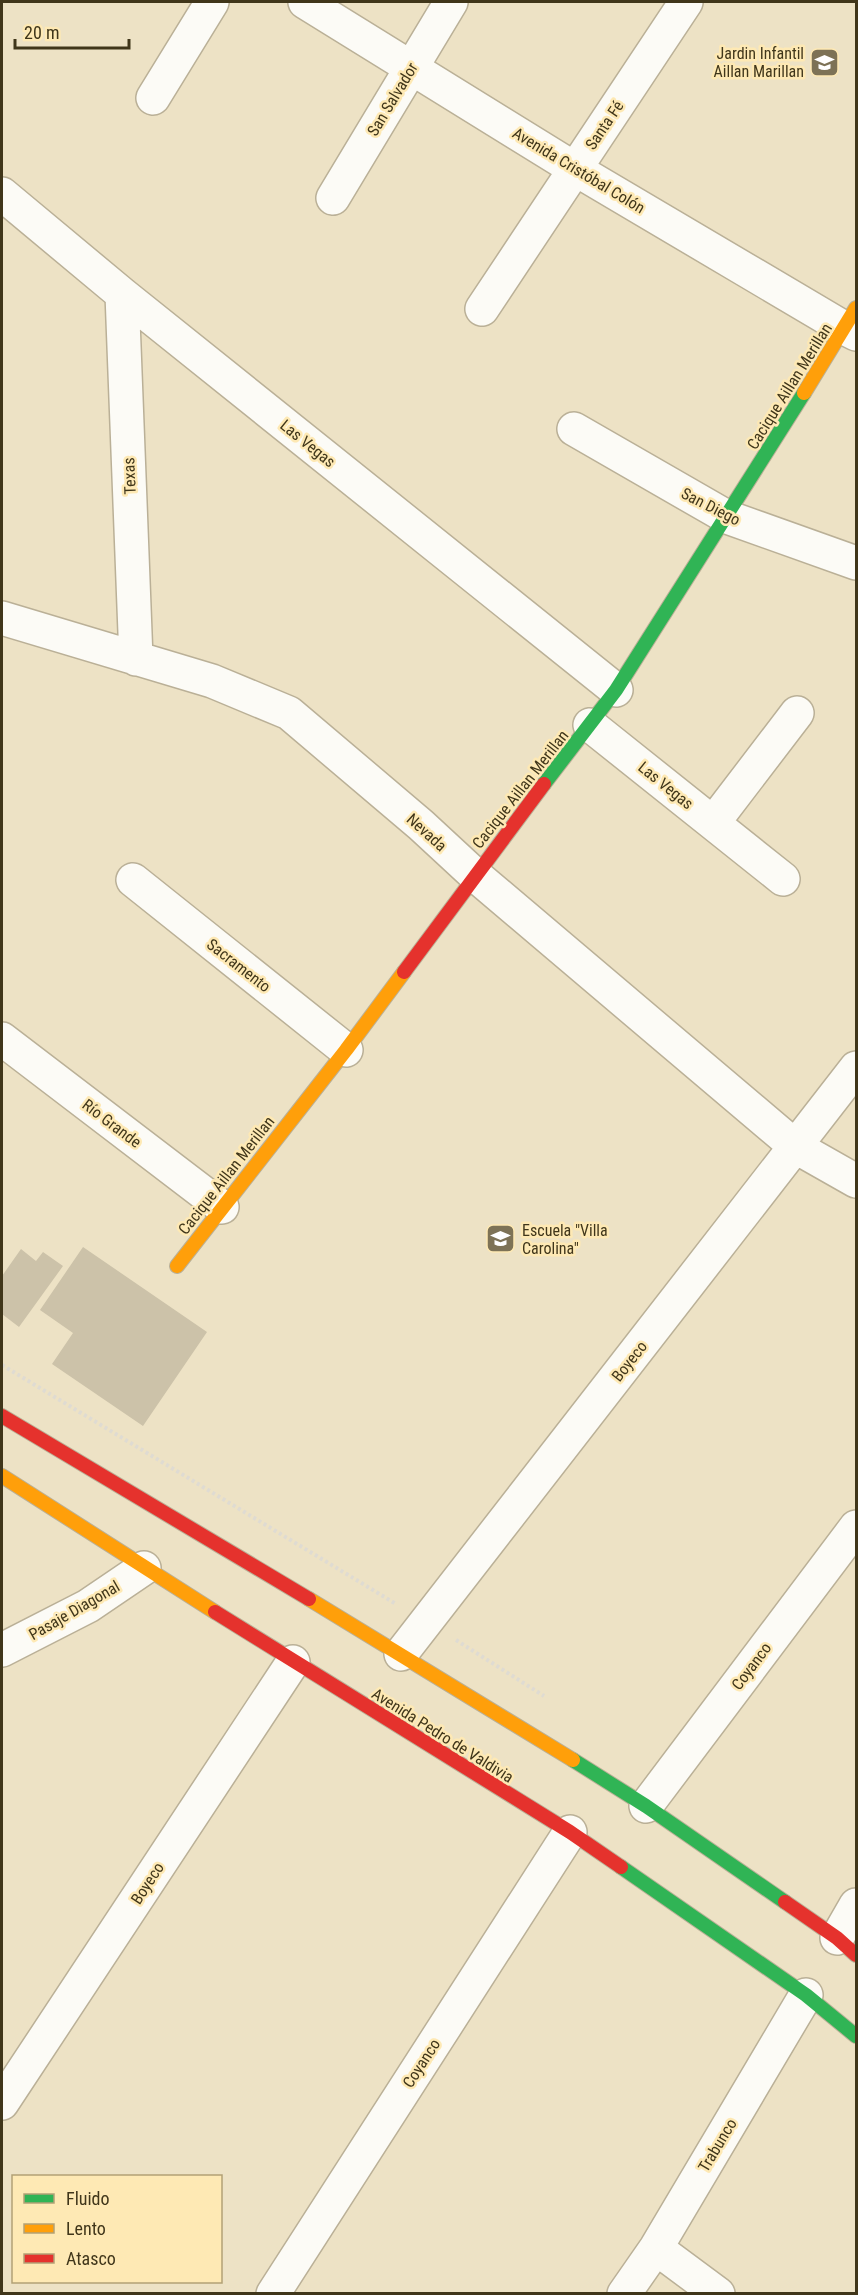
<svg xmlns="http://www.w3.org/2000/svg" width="858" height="2295" font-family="'Roboto Condensed',sans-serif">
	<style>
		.building { fill: #ccc2a9 }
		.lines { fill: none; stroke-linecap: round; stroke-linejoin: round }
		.street-casing { stroke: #bab097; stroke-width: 36 }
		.fast-casing { stroke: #bab097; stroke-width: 16 }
		.slow-casing { stroke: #bab097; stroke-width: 16 }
		.jam-casing { stroke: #bab097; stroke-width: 16 }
		.path { stroke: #dfdbd2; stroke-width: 4; stroke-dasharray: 3 3; stroke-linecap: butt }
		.street { stroke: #fcfbf6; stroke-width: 33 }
		.fast { stroke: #30b455; stroke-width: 14 }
		.slow { stroke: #ff9f0a; stroke-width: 14 }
		.jam { stroke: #e5322d; stroke-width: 14 }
		.labels { text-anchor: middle; stroke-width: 5; stroke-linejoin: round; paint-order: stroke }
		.poi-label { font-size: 16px; fill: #40361a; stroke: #fee9b4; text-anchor: end }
		.street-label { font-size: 16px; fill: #40361a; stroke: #fee9b4 }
	</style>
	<rect width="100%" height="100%" fill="#ede2c5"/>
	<path class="building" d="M83,1247L207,1332L143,1426L52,1364L73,1333L40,1310Z
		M21,1249L36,1261L43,1252L63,1266L19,1327L2,1314V1276Z"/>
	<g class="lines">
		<defs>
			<path id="street" d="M305,2L575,169L844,328L856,334
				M153,98L212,2
				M2,194L122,294L616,690
				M333,198L451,2
				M122,294L136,659
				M482,309L686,2
				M574,429L727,517L856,563
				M2,618L212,681L289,713L421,825L475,875L796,1147L856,1181
				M590,725L783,879
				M713,823L797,713
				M133,880L346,1050
				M2,1039L222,1207
				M2,1650L88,1606L144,1568
				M401,1654L856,1068
				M646,1806L856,1527
				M837,1938L856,1905
				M2,2103L293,1662
				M656,2248L718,2294
				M273,2294L570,1832
				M624,2294L656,2248L806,1995"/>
			<path id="fast" d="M544,784L616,690L804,393
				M573,1760L646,1806L785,1902
				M621,1867L806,1995L856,2036"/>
			<path id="slow" d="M804,393L856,308
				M177,1266L346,1050L404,972
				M2,1476L215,1612
				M309,1599L573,1760"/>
			<path id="jam" d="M404,972L544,784
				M2,1416L309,1599
				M215,1612L570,1832L621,1867
				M785,1902L837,1938L856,1955"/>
		</defs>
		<use href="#street" class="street-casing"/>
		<use href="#fast" class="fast-casing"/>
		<use href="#slow" class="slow-casing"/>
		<use href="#jam" class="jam-casing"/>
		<path class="path" d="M2,1365L396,1604
			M456,1640L544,1696"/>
		<use href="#street" class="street"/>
		<use href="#fast" class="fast"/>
		<use href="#slow" class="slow"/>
		<use href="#jam" class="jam"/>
	</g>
	<defs>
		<symbol id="school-square" viewBox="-11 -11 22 22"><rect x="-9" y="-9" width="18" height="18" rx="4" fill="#7d7256" stroke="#fee9b4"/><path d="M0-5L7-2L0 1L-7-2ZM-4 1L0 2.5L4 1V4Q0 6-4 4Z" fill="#fff"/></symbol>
	</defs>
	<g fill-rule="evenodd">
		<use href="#school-square" x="808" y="46" width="33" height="33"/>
		<use href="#school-square" x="484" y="1222" width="33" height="33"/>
	</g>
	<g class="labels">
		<g class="poi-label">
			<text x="804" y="59">Jardin Infantil<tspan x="804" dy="18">Aillan Marillan</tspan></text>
			<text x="522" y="1236" text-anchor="start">Escuela "Villa<tspan x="522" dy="18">Carolina"</tspan></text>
		</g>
		<g class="street-label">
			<text transform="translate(392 99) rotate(-59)" y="6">San Salvador</text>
			<text transform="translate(604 125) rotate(-56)" y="6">Santa Fé</text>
			<text transform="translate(579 170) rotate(31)" y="6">Avenida Cristóbal Colón</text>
			<text transform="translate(789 386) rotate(-58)" y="6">Cacique Aillan Merillan</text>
			<text transform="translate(308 443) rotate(39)" y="6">Las Vegas</text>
			<text transform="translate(129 476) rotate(-92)" y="6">Texas</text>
			<text transform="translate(711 506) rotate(27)" y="6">San Diego</text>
			<text transform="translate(666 785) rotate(39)" y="6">Las Vegas</text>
			<text transform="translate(520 789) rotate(-52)" y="6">Cacique Aillan Merillan</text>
			<text transform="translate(427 832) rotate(42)" y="6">Nevada</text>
			<text transform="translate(239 965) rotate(38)" y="6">Sacramento</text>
			<text transform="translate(112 1123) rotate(37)" y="6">Río Grande</text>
			<text transform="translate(226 1175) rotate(-52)" y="6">Cacique Aillan Merillan</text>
			<text transform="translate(629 1361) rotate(-52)" y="6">Boyeco</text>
			<text transform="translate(74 1610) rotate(-30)" y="6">Pasaje Diagonal</text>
			<text transform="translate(751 1666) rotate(-53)" y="6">Coyanco</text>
			<text transform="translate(443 1735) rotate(32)" y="6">Avenida Pedro de Valdivia</text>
			<text transform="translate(147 1883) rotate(-57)" y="6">Boyeco</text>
			<text transform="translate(421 2063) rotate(-57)" y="6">Coyanco</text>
			<text transform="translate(717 2145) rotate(-59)" y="6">Trabunco</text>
		</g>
	</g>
	<rect width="858" height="2295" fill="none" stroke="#40361a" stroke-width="6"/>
	<rect x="12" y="2175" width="210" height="108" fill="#fee9b4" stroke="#b2a176" stroke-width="1.5"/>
	<rect x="24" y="2194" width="30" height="9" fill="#30b455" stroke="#b2a176" stroke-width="1.5"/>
	<text x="66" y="2205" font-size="18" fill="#40361a">Fluido</text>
	<rect x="24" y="2224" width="30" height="9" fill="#ff9f0a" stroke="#b2a176" stroke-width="1.5"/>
	<text x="66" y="2235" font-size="18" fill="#40361a">Lento</text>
	<rect x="24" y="2254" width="30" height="9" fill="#e5322d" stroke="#b2a176" stroke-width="1.5"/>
	<text x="66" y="2265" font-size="18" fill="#40361a">Atasco</text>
	<path d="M15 39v9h114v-9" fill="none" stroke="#40361a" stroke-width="3"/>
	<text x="24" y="39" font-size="18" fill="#40361a" stroke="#fee9b4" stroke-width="4.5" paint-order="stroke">20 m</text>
</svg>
